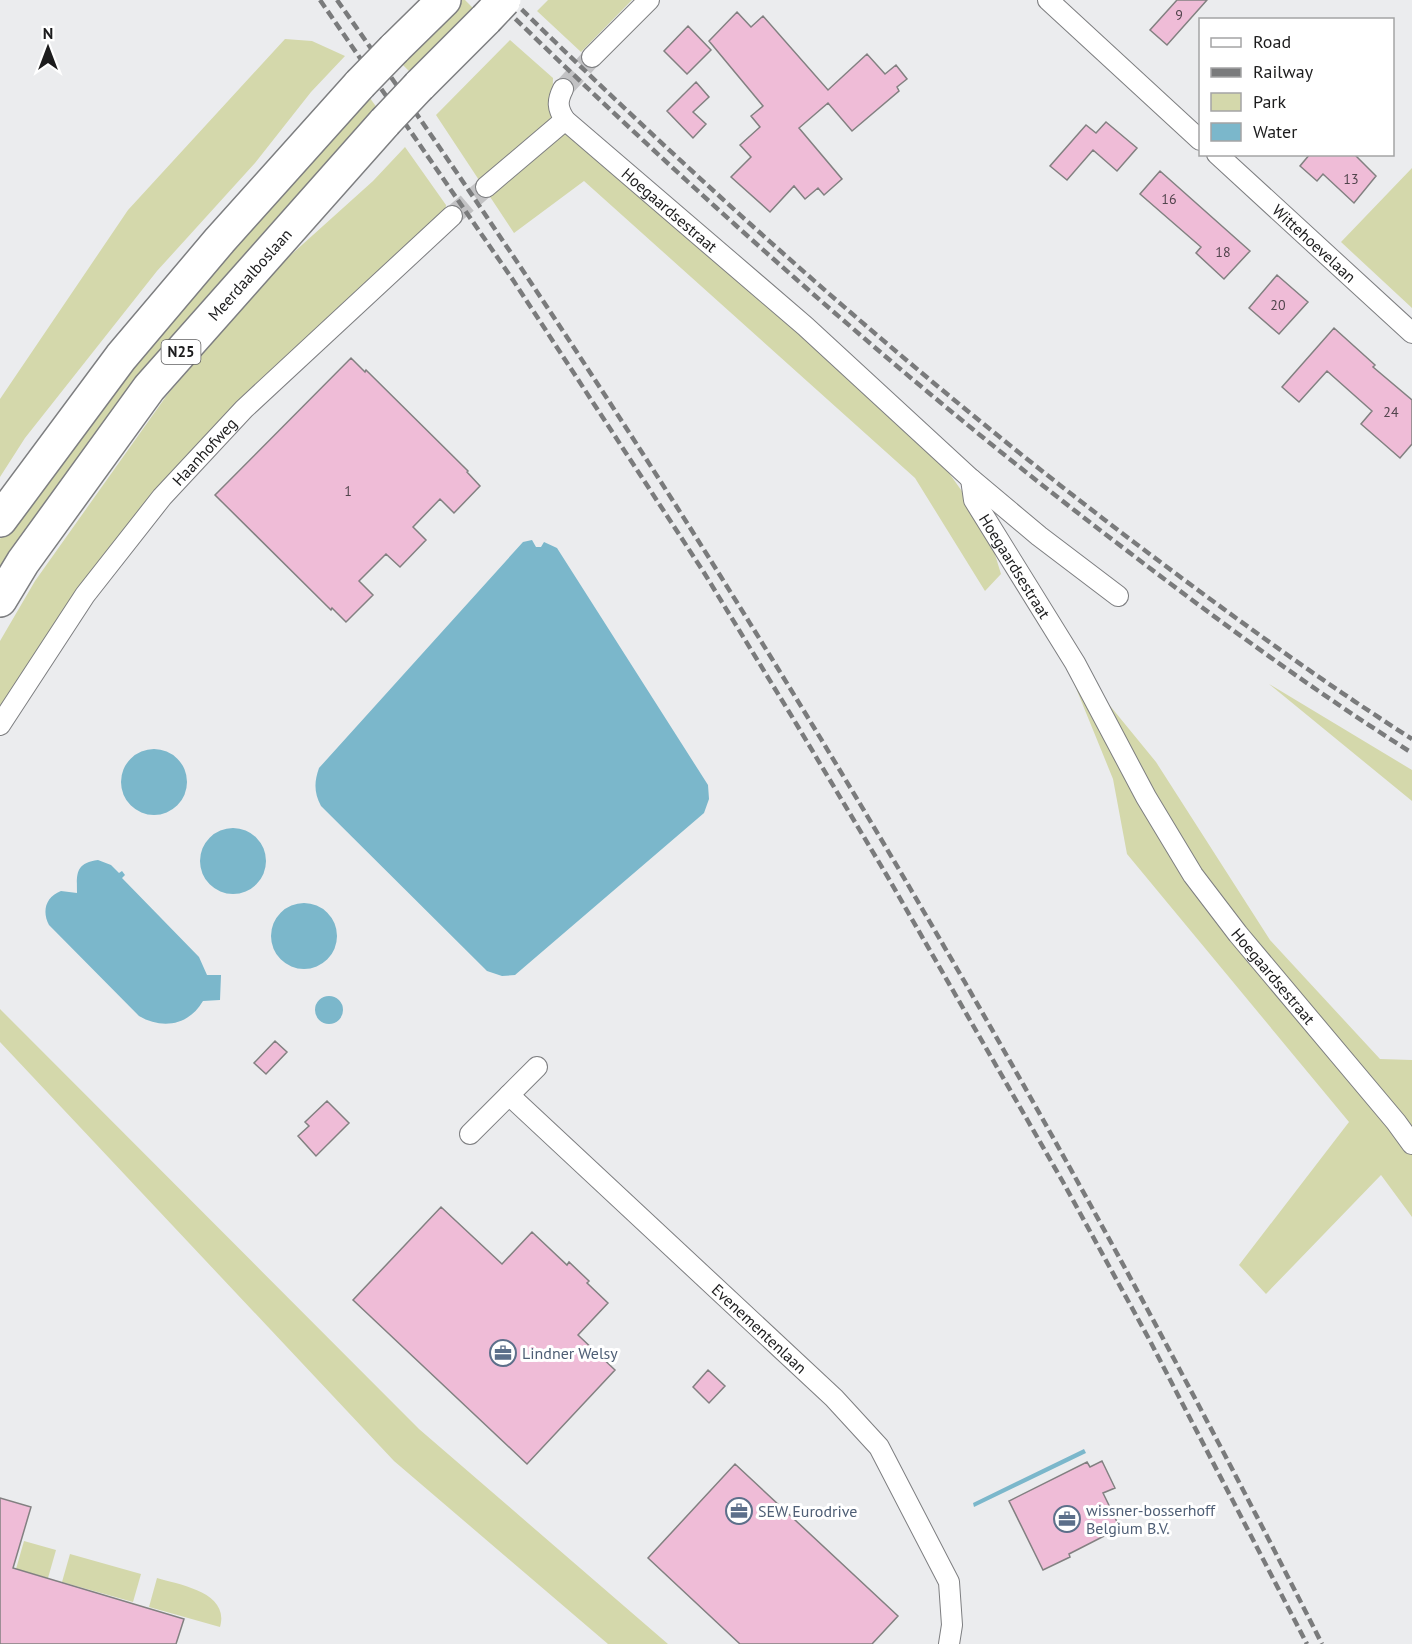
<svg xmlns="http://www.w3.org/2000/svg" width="1412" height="1644" font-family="'PT Sans',sans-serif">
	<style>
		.green { fill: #d4d8ab }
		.water { fill: #7bb7cb }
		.building { fill: #efbcd7; stroke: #828081; stroke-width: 1.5 }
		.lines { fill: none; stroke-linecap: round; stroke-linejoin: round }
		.minor-tunnel { stroke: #c2c2c4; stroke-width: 20; stroke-dasharray: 20 10; stroke-linecap: butt }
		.minor-casing { stroke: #7d7e80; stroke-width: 22 }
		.trunk-casing { stroke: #7d7e80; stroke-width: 36 }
		.minor { stroke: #fff; stroke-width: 20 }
		.trunk { stroke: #fff; stroke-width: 33 }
		.rail { stroke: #7a7b7c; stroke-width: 4.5; stroke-dasharray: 9 4.5; stroke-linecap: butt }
		.trunk-bridge-casing { stroke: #7d7e80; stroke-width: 36; stroke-linecap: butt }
		.trunk-bridge { stroke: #fff; stroke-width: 33 }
		.labels { text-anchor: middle; stroke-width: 6; stroke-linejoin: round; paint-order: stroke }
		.number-label { font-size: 14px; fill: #51444c }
		.shield { fill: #fff; stroke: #606061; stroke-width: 1.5 }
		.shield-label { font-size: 15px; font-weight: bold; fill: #1c1c1d }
		.street-label { font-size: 16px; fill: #1c1c1d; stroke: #fff }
		.service-label { font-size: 16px; fill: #4e5e75; stroke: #fff; text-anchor: start }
	</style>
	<rect width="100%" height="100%" fill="#ebecee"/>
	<path class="green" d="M459,0H465L476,11L414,76L399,61Z
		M548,0H632L581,52L537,11Z
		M285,39L312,41L345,56L311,92L255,163L157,271L25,438L0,477V399L128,210Z
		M510,40L553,78L552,119L796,326L944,466L986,525L1001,574L985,591L915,478L584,181L514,233L436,115Z
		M367,94L380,112L236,264L156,359L0,575V539L112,380Z
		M405,147L446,205L445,214L249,392L0,716V641L35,581L167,395L273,271L373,181Z
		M1412,168V308L1341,242Z
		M1045,612L1075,663L1156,762L1270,940L1380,1059L1412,1060V1217L1381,1175L1266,1294L1239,1265L1349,1122L1127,854L1113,779Z
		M1269,684L1412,770V801Z
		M0,1009L419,1429L668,1644H608L394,1461L0,1042Z
		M24,1541L56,1550L48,1578L16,1569Z
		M70,1554L141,1574L133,1602L62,1582Z
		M157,1578C180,1585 230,1592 220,1627L149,1607Z"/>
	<path class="water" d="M532,540L536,547H541L544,542L557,548L708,785L709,799L704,813L515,975L502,976L487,971L321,806C314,793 314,782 319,768L523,542Z
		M121 782a33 33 0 1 1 66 0a33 33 0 1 1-66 0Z
		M200 861a33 33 0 1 1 66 0a33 33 0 1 1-66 0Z
		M98,860L111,865L119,873L122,871L125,875L122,878L199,957L207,975H221L220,1000L203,1001C189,1025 163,1030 139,1016L49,925C42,912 45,897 61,891L77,893C77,876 74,863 98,860Z
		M271 936a33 33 0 1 1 66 0a33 33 0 1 1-66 0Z
		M315 1010a14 14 0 1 1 28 0a14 14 0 1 1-28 0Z
		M1084,1449L1086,1453L974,1507L973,1503Z"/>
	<path class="building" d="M1177,0H1207L1167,45L1150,30Z
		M737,12L751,27L763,16L828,90L867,54L885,74L896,65L907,79L897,87L899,91L852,131L828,103L799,128L842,179L824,195L818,188L805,199L794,186L770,212L731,177L751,157L740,145L760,127L751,116L763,106L709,41Z
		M688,26L711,50L687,74L664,51Z
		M696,82L709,97L693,112L706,124L693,138L667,111Z
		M1106,122L1137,148L1117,171L1093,150L1067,180L1050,166L1086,125L1096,133Z
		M1310,154H1354L1376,176L1354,203L1323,174L1317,181L1300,166Z
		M1160,171L1250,251L1224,279L1196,253L1201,247L1140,194Z
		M1277,275L1308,302L1279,334L1249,308Z
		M1334,328L1375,365L1373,367L1412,400V444L1400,458L1361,424L1372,411L1327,371L1299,402L1282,387Z
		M351,358L365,372L366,370L468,471L467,472L480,486L454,513L440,499L413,527L426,540L400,567L386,554L359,581L373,595L346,622L332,608L331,610L215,495Z
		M275,1041L287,1052L266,1074L254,1063Z
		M327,1101L349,1123L316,1156L298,1136L309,1126L305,1122Z
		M441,1207L502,1264L532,1232L567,1265L569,1262L589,1281L587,1283L608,1303L578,1335L615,1370L527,1464L353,1300Z
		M708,1370L725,1386L709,1403L693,1387Z
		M1102,1461L1115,1488L1103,1493L1120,1528L1069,1554L1070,1557L1043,1570L1009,1501L1087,1462L1090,1467Z
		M735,1464L898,1616L872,1644H740L648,1558Z
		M0,1498L31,1507L13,1568L184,1619L176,1644H0Z"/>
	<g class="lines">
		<path class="minor-tunnel" d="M563,89L592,57
			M452,216L486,187"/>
		<defs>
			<g id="minor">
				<path d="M1048,0L1200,140"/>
				<path d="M592,57L649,0"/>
				<path id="s1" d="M563,89C557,101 557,108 565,120L805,326L971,479L1039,536L1118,596"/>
				<path id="s2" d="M1217,154L1412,333"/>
				<path d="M486,187L565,120"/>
				<path id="s3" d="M971,479L974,500L1075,663L1146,797L1193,875L1238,934L1396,1122L1412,1144"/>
				<path id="s4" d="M0,725L85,595L162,497L244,409L452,216"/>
				<path id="s5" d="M537,1067L509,1095L834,1398L879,1447L949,1582L952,1625L949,1644"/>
				<path d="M470,1134L509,1095"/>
			</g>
			<g id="trunk">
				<path d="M394,49L444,0"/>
				<path d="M419,86L486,19"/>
				<path d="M0,520L121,357L220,240L360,84"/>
				<path id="s6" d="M0,600L23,562L149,388L385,122"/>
			</g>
		</defs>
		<use href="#minor" class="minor-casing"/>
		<use href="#trunk" class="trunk-casing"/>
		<use href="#minor" class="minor"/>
		<use href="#trunk" class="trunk"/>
		<path class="rail" d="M320,0L513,280L703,571L794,720L886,874L1063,1182L1149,1339L1307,1644
			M337,0C707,524 1033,1071 1322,1644
			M496,0C698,197 909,386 1134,556C1224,625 1316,692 1412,753
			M512,0C710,194 918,379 1139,546C1228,613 1318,679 1412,739"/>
		<defs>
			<path id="trunk-bridge" d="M486,19L504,0
				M360,84L394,49
				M385,122L419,86"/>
		</defs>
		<use href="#trunk-bridge" class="trunk-bridge-casing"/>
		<use href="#trunk-bridge" class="trunk-bridge"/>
	</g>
	<defs>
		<symbol id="office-ring" viewBox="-11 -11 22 22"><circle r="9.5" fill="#fff" stroke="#5c6f8a" stroke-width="1.5"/><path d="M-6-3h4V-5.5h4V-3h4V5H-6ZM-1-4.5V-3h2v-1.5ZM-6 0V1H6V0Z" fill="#5c6f8a"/></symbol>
	</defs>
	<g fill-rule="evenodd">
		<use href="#office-ring" x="488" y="1338" width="30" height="30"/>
		<use href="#office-ring" x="724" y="1496" width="30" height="30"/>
		<use href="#office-ring" x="1052" y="1504" width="30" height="30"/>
	</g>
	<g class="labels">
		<g class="number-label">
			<text x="1179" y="20">9</text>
			<text x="1351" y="184">13</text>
			<text x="1169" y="204">16</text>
			<text x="1223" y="257">18</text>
			<text x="1278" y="310">20</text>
			<text x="1391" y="417">24</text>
			<text x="348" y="496">1</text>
		</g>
		<rect class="shield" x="161.5" y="340" width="39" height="24" rx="4.5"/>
		<g class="shield-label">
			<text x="181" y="357">N25</text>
		</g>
		<g class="street-label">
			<text dy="6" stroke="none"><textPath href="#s1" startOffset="171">Hoegaardsestraat</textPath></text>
			<text dy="6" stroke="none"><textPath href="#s2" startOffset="132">Wittehoevelaan</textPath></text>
			<text dy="6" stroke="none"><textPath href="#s6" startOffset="411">Meerdaalboslaan</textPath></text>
			<text dy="6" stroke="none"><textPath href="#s4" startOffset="342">Haanhofweg</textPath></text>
			<text dy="6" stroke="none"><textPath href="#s3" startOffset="99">Hoegaardsestraat</textPath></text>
			<text dy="6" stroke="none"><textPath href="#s3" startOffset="585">Hoegaardsestraat</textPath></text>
			<text dy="6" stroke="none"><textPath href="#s5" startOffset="382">Evenementenlaan</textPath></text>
		</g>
		<g class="service-label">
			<text x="522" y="1359">Lindner Welsy</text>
			<text x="1086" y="1516">wissner-bosserhoff<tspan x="1086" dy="18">Belgium B.V.</tspan></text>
			<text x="758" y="1517">SEW Eurodrive</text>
		</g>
	</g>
	<rect x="1199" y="18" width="195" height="138" fill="#ffffff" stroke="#a4a4a5" stroke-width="1.5"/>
	<rect x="1211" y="38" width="30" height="9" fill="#ffffff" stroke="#a4a4a5" stroke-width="1.5"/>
	<text x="1253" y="48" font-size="18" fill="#1c1c1d">Road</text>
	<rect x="1211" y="68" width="30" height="9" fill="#7a7b7c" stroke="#a4a4a5" stroke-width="1.5"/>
	<text x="1253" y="78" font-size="18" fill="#1c1c1d">Railway</text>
	<rect x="1211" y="93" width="30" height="18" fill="#d4d8ab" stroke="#a4a4a5" stroke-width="1.5"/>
	<text x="1253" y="108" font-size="18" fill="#1c1c1d">Park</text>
	<rect x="1211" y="123" width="30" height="18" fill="#7bb7cb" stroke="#a4a4a5" stroke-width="1.5"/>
	<text x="1253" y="138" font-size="18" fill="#1c1c1d">Water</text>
	<g transform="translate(48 48)" stroke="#ffffff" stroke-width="4.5" paint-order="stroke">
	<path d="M0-4.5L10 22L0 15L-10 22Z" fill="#1c1c1d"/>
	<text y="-9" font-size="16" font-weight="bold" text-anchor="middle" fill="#1c1c1d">N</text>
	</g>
</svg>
